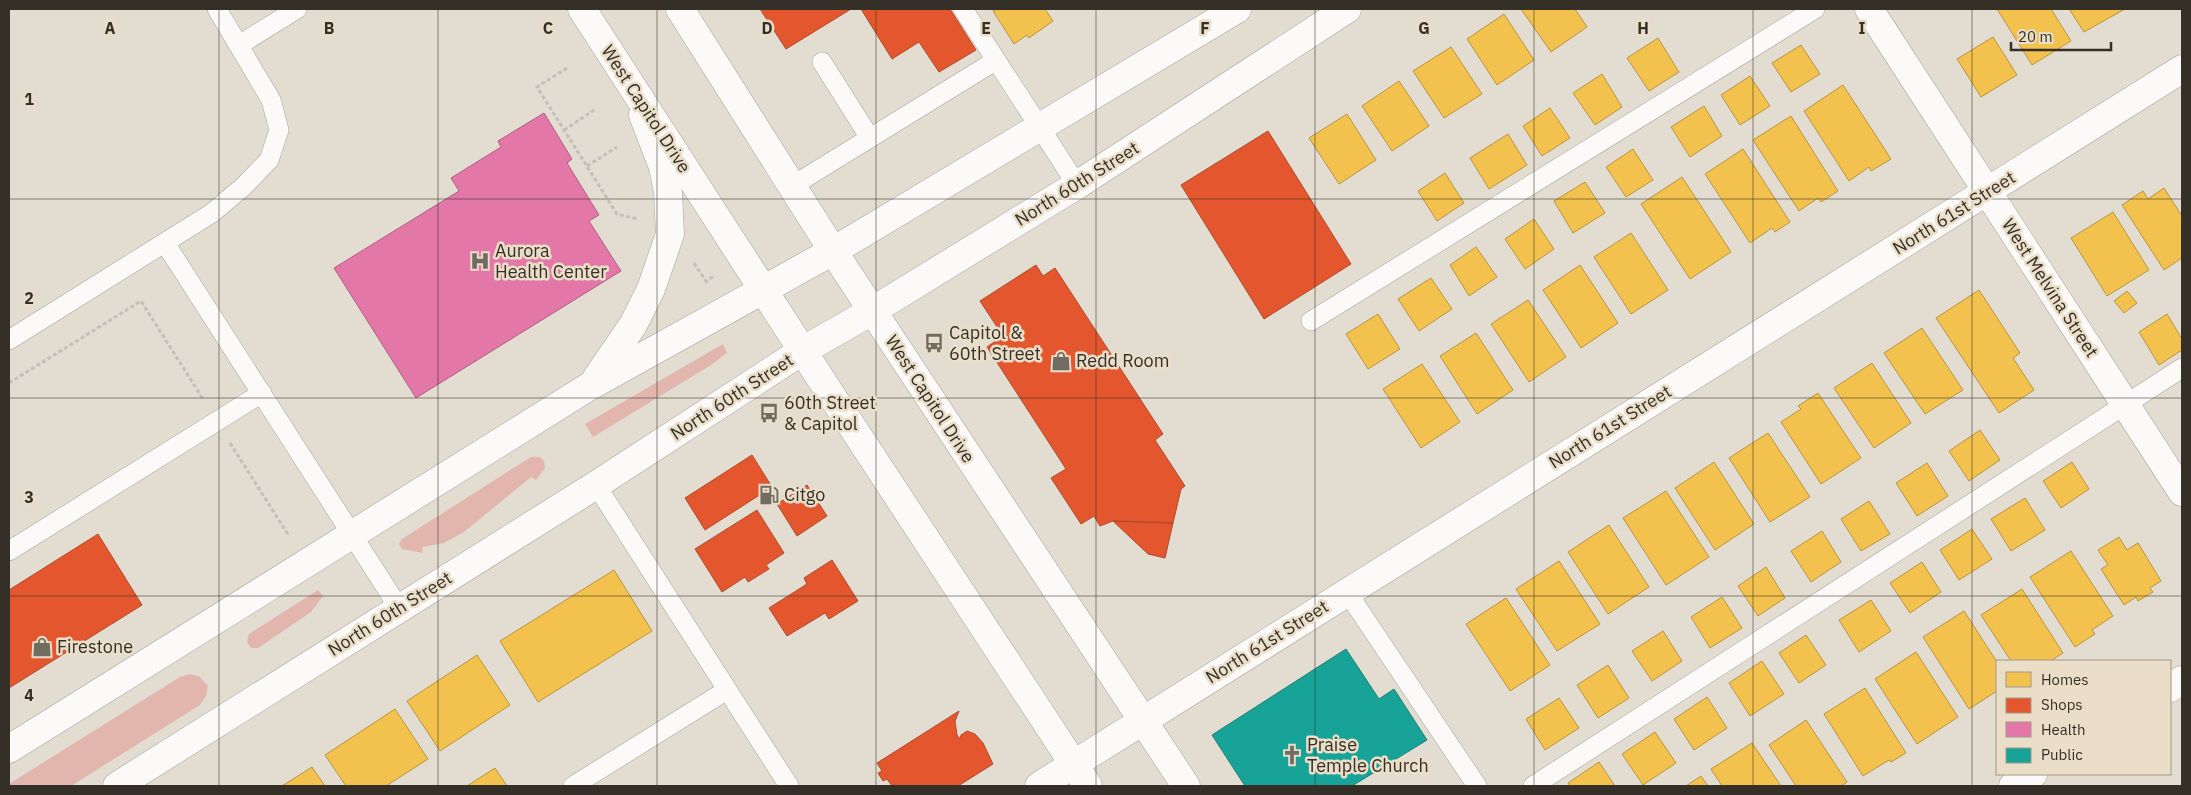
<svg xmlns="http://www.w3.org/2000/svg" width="2191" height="795" font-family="'IBM Plex Sans',sans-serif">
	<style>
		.green { fill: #e3b6ad }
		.homes { fill: #f2c14e; stroke: #b99542 }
		.shops { fill: #e4572e; stroke: #af4b2c }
		.health { fill: #e377a8; stroke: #ae6181 }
		.public { fill: #17a398; stroke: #208076 }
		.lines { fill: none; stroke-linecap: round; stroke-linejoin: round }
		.service-casing { stroke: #a8a39a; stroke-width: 20 }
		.minor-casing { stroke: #a8a39a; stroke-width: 29 }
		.secondary-casing { stroke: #a8a39a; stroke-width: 29 }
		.primary-casing { stroke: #a8a39a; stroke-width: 29 }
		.path { stroke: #c3bfbc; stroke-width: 3; stroke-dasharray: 4 2.5; stroke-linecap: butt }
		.service { stroke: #fbfaf8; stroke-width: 19 }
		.minor { stroke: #fbfaf8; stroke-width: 28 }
		.secondary { stroke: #fbfaf8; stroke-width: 28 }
		.primary { stroke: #fbfaf8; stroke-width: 28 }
		.grid { fill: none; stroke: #342f27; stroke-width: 1; stroke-opacity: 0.55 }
		.labels { text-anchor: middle; stroke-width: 5; stroke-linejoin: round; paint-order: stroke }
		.street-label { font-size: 18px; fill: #342f27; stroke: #eadec9 }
		.poi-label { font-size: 18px; fill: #342f27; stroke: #eadec9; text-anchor: start }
		.grid-label { font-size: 16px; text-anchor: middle; font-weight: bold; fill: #342f27; stroke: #eadec9; stroke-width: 5; stroke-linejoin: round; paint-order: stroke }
	</style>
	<rect width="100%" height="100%" fill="#e2dcd1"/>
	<path class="green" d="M723,344L727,353L711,365L593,437L585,424Z
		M531,457H540L544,461L545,468L536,480L531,477L464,532L444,543L422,547L423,553L402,549L399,544L402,539Z
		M318,590L323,596L311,612L258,648H251L247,642L249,634Z
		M190,674L200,677L208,686L206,696L200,705L71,786H9V784L180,677Z"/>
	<path class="homes" d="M997,9H1045L1053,21L1029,38L1027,35L1014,44L993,11Z
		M1521,9H1575L1587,27L1551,52Z
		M1997,9H2051L2071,41L2032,65Z
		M2069,9H2125L2084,32Z
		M1504,14L1534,60L1497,85L1467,39Z
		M1993,37L2017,75L1981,97L1957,59Z
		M1658,38L1679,72L1649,91L1627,58Z
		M1801,45L1820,74L1791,92L1772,63Z
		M1451,47L1482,94L1444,118L1413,71Z
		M1602,74L1622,107L1595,125L1573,93Z
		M1750,76L1770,106L1740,125L1721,95Z
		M1399,81L1429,126L1392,151L1362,106Z
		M1843,85L1891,159L1871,171L1869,167L1849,181L1804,111Z
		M1704,106L1722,136L1690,157L1671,127Z
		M1550,108L1570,138L1542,156L1523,126Z
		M1347,114L1376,160L1339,184L1309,138Z
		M1791,116L1838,191L1821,202L1818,198L1799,211L1753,140Z
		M1508,134L1527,165L1489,189L1470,158Z
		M1633,149L1653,180L1626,197L1606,167Z
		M1743,149L1790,222L1775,232L1772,228L1750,243L1705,174Z
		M1445,173L1464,203L1437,221L1418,191Z
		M1682,177L1731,252L1690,279L1641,204Z
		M1585,182L1605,213L1573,233L1554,201Z
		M2164,188L2182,216V258L2164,270L2122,205L2143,191L2148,199Z
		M2113,212L2149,270L2107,296L2071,238Z
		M1534,219L1554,249L1525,269L1505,239Z
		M1631,233L1668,290L1631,314L1594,257Z
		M1476,247L1497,277L1469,296L1450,265Z
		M1580,265L1618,323L1581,348L1543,290Z
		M1431,278L1452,309L1419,331L1398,299Z
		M1979,290L2020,353L2013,358L2034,390L1999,413L1936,318Z
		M2127,291L2137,303L2124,313L2114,301Z
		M1528,300L1566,357L1529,382L1491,324Z
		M1378,314L1400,349L1368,369L1346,334Z
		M2167,314L2182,339V350L2159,365L2139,332Z
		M1922,328L1963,390L1925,414L1884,353Z
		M1476,333L1513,390L1477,414L1440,356Z
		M1872,363L1911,423L1874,448L1834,388Z
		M1422,364L1460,422L1421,448L1383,389Z
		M1818,393L1861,458L1821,484L1781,422L1801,409L1798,406Z
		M1980,430L2000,460L1969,481L1949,451Z
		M1768,433L1810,497L1770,522L1729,458Z
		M1714,462L1754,524L1715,550L1675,488Z
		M2072,462L2089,489L2061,508L2043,481Z
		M1927,463L1948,496L1917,516L1896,483Z
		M1666,491L1709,557L1666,585L1623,518Z
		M2025,498L2045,530L2011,551L1991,519Z
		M1869,501L1890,534L1861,551L1841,519Z
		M1609,525L1649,587L1608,614L1568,552Z
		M1972,529L1992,559L1959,580L1940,550Z
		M1822,531L1841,562L1811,582L1791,551Z
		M2119,537L2127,550L2138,543L2161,581L2150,588L2153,592L2138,601L2136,597L2124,605L2101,569L2108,565L2098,550Z
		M2071,551L2113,616L2092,630L2095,634L2075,647L2030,577Z
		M1559,561L1600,624L1557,651L1516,589Z
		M1922,562L1941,592L1910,613L1890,583Z
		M1766,567L1785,598L1758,616L1738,586Z
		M614,570L652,631L538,702L500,641Z
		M2022,589L2063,653L2050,661H2011L1981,615Z
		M1722,597L1742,628L1710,648L1691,617Z
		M1506,598L1550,665L1510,691L1466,624Z
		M1871,600L1891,631L1859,652L1839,620Z
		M1964,611L1997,662V691L1969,709L1923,637Z
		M1663,631L1682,661L1652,681L1632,651Z
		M1806,635L1826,665L1799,683L1779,653Z
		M1916,652L1958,717L1917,744L1875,679Z
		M477,655L510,705L440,751L407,701Z
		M1762,661L1784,694L1750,716L1729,683Z
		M1608,665L1629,698L1598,718L1577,685Z
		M1865,688L1906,753L1891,762L1889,760L1863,776L1824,714Z
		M1707,697L1727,728L1694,750L1674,719Z
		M1559,698L1579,728L1545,750L1526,719Z
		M395,709L428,759L386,786H346L325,755Z
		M1806,720L1847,782L1841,786H1796L1769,745Z
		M1655,732L1676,763L1643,785L1622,754Z
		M1752,743L1781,786H1722L1711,769Z
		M1599,762L1615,786H1570L1568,783Z
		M312,767L325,786H282Z
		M495,768L507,786H467Z
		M1701,776L1708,786H1686Z"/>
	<path class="shops" d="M760,9H851L786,49Z
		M861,9H950L976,50L939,72L919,42L892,59Z
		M1268,131L1351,264L1264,319L1181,185Z
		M1036,265L1043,276L1055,268L1163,434L1155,440L1185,486L1181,489L1173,523L1113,521L1100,526L1094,516L1081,524L1051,478L1066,469L987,347L1003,336L980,301Z
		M752,455L772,487L705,530L685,498Z
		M807,485L827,516L797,536L777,504Z
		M757,510L784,553L766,565L769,569L748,582L745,577L722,592L695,549Z
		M1113,521L1173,523L1165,558L1148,554Z
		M98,534L142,605L9,688V590Z
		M832,560L858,601L829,619L825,613L787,636L769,608L807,584L804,578Z
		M959,711L955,721L957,735L960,739L961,735L967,731L975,734L983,743L993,764L958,786H892L887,779L883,781L878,773L882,771L877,763Z"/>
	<path class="health" d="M544,113L572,159L567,163L599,215L589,221L621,271L416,398L334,268L459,191L451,178L501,147L498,141Z"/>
	<path class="public" d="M1346,649L1379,699L1394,689L1427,740L1352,786H1245L1212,735Z"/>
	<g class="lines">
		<defs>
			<path id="service" d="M963,9L1077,185
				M239,45L297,9
				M822,62L870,138
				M792,186L995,61
				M165,243L399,608
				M1311,321L1815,9
				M9,340L212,213L244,186L269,160L279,130L271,100L217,9
				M596,485L789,786
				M9,551L262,393
				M1347,592L1477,786
				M573,786L727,690
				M1533,786L2182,368"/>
			<path id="minor" d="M1869,9L2182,492
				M2170,688L2182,680
				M1039,786L2182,69
				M2013,786L2033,774"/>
			<path id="secondary" d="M596,379L633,325L651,289L670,234L668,192L663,167L643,115
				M9,749L590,386L833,251L1237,9
				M117,786L596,485L802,351L872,311L1077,185L1347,9"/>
			<path id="primary" d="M582,9L826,387L1088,786
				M680,9L833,251L1186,786"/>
		</defs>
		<use href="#service" class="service-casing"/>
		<use href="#minor" class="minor-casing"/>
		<use href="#secondary" class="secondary-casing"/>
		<use href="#primary" class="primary-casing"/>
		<path class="path" d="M567,68L537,87L617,214L638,219
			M564,130L594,110
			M587,166L617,147
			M694,263L706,281
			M707,283L706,281L714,276
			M9,383L141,301L203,399
			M230,443L289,536"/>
		<use href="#service" class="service"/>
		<use href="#minor" class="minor"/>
		<use href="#secondary" class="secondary"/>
		<use href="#primary" class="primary"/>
	</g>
	<path class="grid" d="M219,9V786M438,9V786M657,9V786M876,9V786M1096,9V786M1315,9V786M1534,9V786M1753,9V786M1972,9V786M9,199H2182M9,398H2182M9,596H2182"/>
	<defs>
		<symbol id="hospital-bare" viewBox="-9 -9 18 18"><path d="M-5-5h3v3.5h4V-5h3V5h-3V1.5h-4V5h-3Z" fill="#716c62" stroke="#eadec9" stroke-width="2.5" paint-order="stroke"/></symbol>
		<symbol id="bus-bare" viewBox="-9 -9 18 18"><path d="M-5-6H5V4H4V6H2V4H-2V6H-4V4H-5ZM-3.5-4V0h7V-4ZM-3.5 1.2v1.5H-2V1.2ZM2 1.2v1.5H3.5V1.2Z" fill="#716c62" stroke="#eadec9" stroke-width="2.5" paint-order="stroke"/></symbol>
		<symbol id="shop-bare" viewBox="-9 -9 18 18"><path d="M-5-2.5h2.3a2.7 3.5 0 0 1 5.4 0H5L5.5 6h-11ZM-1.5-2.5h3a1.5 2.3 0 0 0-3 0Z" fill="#716c62" stroke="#eadec9" stroke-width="2.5" paint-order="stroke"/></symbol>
		<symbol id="fuel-bare" viewBox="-9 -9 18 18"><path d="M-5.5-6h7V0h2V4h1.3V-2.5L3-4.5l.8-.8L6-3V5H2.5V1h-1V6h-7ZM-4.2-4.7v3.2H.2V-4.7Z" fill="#716c62" stroke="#eadec9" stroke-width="2.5" paint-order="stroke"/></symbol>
		<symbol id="church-bare" viewBox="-9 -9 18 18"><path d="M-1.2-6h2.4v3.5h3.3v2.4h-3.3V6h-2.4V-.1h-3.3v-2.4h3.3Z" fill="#716c62" stroke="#eadec9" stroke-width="2.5" paint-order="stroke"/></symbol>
	</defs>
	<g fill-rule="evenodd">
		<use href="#hospital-bare" x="466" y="247" width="28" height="28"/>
		<use href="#bus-bare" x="920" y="329" width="28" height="28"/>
		<use href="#shop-bare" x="1047" y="347" width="28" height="28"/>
		<use href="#bus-bare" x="755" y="399" width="28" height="28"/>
		<use href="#fuel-bare" x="755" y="481" width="28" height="28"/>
		<use href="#shop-bare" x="28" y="633" width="28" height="28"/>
		<use href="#church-bare" x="1278" y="741" width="28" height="28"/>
	</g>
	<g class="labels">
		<g class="street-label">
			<text transform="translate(646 109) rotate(57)" y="6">West Capitol Drive</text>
			<text transform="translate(1077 184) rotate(-32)" y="6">North 60th Street</text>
			<text transform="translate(1954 213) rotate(-32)" y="6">North 61st Street</text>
			<text transform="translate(2050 288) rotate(57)" y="6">West Melvina Street</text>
			<text transform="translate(732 397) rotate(-33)" y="6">North 60th Street</text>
			<text transform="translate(930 399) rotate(57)" y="6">West Capitol Drive</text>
			<text transform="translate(1610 427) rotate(-32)" y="6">North 61st Street</text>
			<text transform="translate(390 614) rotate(-32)" y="6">North 60th Street</text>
			<text transform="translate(1267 642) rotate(-32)" y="6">North 61st Street</text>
		</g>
		<g class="poi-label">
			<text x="495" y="257">Aurora<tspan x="495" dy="21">Health Center</tspan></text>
			<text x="949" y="339">Capitol &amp;<tspan x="949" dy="21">60th Street</tspan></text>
			<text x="1076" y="367">Redd Room</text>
			<text x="784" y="409">60th Street<tspan x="784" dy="21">&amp; Capitol</tspan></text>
			<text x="784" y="501">Citgo</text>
			<text x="57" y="653">Firestone</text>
			<text x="1307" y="751">Praise<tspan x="1307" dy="21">Temple Church</tspan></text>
		</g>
	</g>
	<g class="grid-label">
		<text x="110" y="34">A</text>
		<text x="329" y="34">B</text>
		<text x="548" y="34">C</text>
		<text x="767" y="34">D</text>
		<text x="986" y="34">E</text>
		<text x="1205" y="34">F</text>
		<text x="1424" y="34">G</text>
		<text x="1643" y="34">H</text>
		<text x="1862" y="34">I</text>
		<text x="29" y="105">1</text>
		<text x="29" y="304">2</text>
		<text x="29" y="503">3</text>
		<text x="29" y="701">4</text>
	</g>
	<rect width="2191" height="795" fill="none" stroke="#342f27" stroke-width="20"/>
	<rect x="1996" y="660" width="175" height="115" fill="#eadec9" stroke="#a19888"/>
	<rect x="2006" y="672" width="25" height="15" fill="#f2c14e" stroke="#a19888"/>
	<text x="2041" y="685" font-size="15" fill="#342f27">Homes</text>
	<rect x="2006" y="698" width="25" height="15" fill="#e4572e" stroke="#a19888"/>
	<text x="2041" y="710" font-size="15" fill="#342f27">Shops</text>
	<rect x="2006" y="722" width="25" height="15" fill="#e377a8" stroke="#a19888"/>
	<text x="2041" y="735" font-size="15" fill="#342f27">Health</text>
	<rect x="2006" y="748" width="25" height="15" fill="#17a398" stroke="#a19888"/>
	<text x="2041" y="760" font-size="15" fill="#342f27">Public</text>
	<path d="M2011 42v8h100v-8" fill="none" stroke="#342f27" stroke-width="2.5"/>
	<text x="2018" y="42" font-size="15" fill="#342f27" stroke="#eadec9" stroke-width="4" paint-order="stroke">20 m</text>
</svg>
